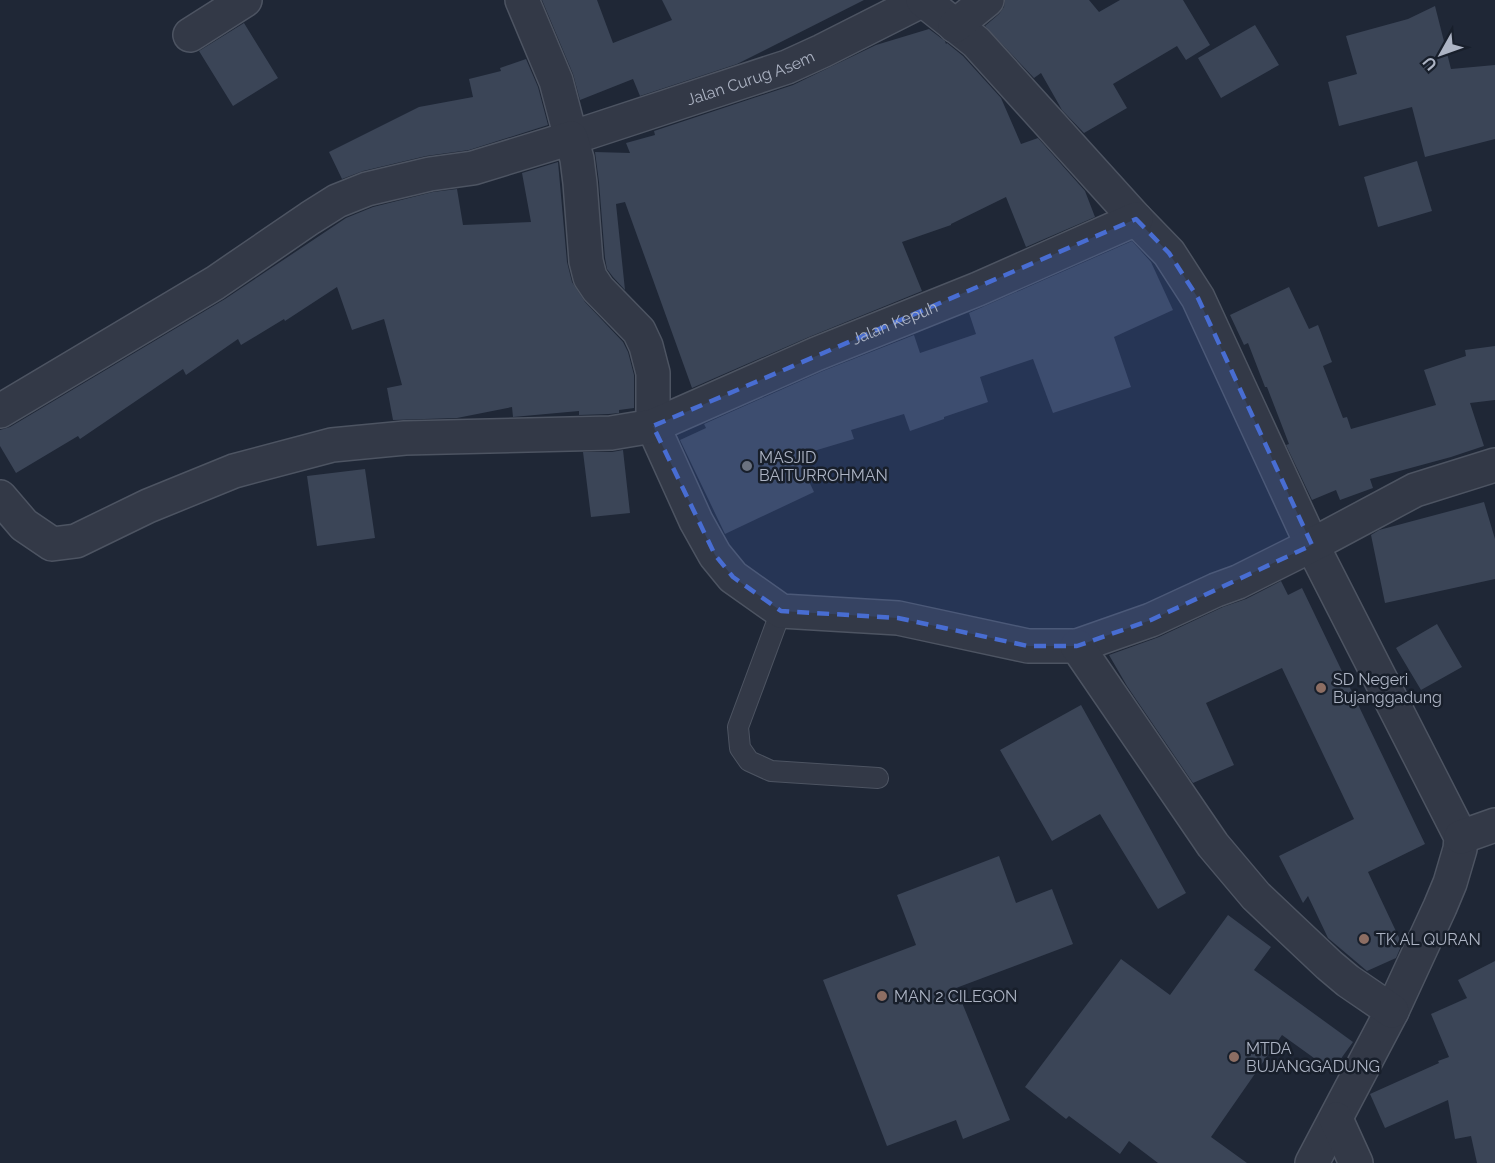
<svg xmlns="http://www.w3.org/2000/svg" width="1495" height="1163" font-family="Raleway,sans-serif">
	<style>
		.building { fill: #3b4557 }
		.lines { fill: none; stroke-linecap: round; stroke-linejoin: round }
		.lane-casing { stroke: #4d5462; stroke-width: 22 }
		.street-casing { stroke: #4d5462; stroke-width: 36 }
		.lane { stroke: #333947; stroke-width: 20 }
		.street { stroke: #333947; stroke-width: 33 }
		.marked { fill: #486dd2; fill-opacity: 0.2; stroke: #486dd2; stroke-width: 4.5; stroke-dasharray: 12 8; stroke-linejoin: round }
		.worship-dot { fill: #6b7280; stroke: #181f2b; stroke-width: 2 }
		.education-dot { fill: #8d6e63; stroke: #181f2b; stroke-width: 2 }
		.labels { text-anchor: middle; stroke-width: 5; stroke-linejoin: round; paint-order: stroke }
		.street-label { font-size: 16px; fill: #adb4c4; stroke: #181f2b }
		.poi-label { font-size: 16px; fill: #adb4c4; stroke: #181f2b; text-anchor: start }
	</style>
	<rect width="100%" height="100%" fill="#1f2736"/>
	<path class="building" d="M542,0H597L613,43L672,20L662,0H864L737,64L640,96L633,79L580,100L573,74Z
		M1005,0H1089L1099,12L1120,0H1183L1210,45L1186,60L1177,46L1113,84L1127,108L1084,133L1062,110L1041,73L1034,78L985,26L999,14L1004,7Z
		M1435,6L1451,69L1495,65V139L1425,157L1412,107L1339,126L1328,82L1357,74L1346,36L1408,19Z
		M244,23L278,78L233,106L199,51Z
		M1255,25L1279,65L1221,98L1198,58Z
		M929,29L945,41L946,44L947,43L963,56L1001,98L1021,144L1038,138L1085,191L1095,217L1026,247L1006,197L951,224V225L902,242L922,291L809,337L692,388L625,202L616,204L625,290L613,277L607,269L605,258L599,182L595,152L630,153L626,143L655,135L654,131L793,85L876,45Z
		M526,59L538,87L548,125L469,150L426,156L363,171L342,179L329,152L419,107L473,97L469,79L501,71L500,68Z
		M1417,161L1432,211L1378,227L1364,177Z
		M558,162L567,262L572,282L585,302L623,342L628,352L634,375V408L619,410V413L609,414L579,415V411L513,417L512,407L457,418L393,420L387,388L402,385L384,319L352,330L337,287L285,321L284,319L241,345L238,339L186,375L183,369L80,439L78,436L16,473L0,446V430L10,427L225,299L346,218L373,207L433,192L457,189L463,225L531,222L522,173Z
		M1132,241L1151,262L1173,310L1114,337L1131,387L1053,413L1033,359L980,377L988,402L944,417V419L910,431L904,414L851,430L854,439L797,456L814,492L725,534L680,440L706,428L704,424L823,371L914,335L920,353L976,334L969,313Z
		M1289,287L1309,329L1318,325L1332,362L1323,366L1343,418L1347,417L1351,429L1436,405L1424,370L1466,356L1465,350L1495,346V400L1470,403L1484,446L1451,457L1370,479L1373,488L1340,500L1336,490L1312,500L1286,445L1289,444L1267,387H1265L1248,343L1244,345L1230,315Z
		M623,450L630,513L591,517L583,452H612Z
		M365,469L375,538L317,546L307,476Z
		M1484,502L1495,539V579L1385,603L1371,535L1379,530Z
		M1281,581L1288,595L1302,588L1425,844L1368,872L1402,944L1396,958L1367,971L1328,938L1308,896L1303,903L1279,856L1354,819L1282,668L1206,703L1234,765L1193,783L1127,686L1109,655L1159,637L1223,607L1246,599Z
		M1437,624L1462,667L1421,690L1396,648Z
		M1081,705L1186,893L1158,909L1100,814L1052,841L1000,750Z
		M999,856L1016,903L1052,889L1073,944L956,988L1010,1120L963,1139L956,1120L887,1146L823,980L916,945L897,895Z
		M1228,915L1271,947L1254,970L1353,1042L1332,1071L1282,1035L1211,1137L1247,1163H1158L1129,1141L1120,1154L1069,1116L1066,1119L1025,1087L1121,959L1170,995Z
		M1495,961V1163H1477L1471,1136L1455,1139L1448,1100L1385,1128L1370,1094L1439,1063L1438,1061L1449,1057L1431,1014L1467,998L1458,980Z"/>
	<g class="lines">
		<defs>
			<path id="lane" d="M781,611L738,727L740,748L749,761L771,771L878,778"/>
			<g id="street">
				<path id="s1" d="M522,0L556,81L571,138L787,67L822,51L923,0"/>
				<path d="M923,0L976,42L1136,219L1169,253L1198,298L1312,545L1461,837L1460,849L1450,883L1440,907L1392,1011L1312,1163"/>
				<path d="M955,26L987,0"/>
				<path d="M190,35L245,0"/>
				<path d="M0,411L215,283L310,218L337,201L367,189L430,174L473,168L571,138L577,159L580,183L586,261L590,277L598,289L639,331L646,346L653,373V426L696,521L715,555L733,577L781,611L898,618L1028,646H1077L1151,620L1216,590L1238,582L1312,545L1415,490L1495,465"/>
				<path id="s2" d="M0,497L24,525L52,544L76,541L148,506L234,471L332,445L405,438L611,433L653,426L816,354L978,289L1136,219"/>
				<path d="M1077,646L1213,845L1256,896L1329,965L1348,981L1392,1011"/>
				<path d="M1461,837L1495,825"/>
				<path d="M1336,1119L1356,1163"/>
			</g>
		</defs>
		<use href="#lane" class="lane-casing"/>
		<use href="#street" class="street-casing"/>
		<use href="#lane" class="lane"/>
		<use href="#street" class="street"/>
	</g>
	<path class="marked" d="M1136,219L1169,253L1198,298L1312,545L1151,620L1077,646H1028L898,618L781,611L733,577L715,555L653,426Z"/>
	<circle class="worship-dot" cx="747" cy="466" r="6"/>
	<g class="education-dot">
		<circle cx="1321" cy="688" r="6"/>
		<circle cx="1364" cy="939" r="6"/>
		<circle cx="882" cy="996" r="6"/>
		<circle cx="1234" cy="1057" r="6"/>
	</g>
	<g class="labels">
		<g class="street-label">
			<text dy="6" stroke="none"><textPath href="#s1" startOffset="336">Jalan Curug Asem</textPath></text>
			<text dy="6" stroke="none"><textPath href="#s2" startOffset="954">Jalan Kepuh</textPath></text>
		</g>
		<g class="poi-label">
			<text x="759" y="463">MASJID<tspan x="759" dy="18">BAITURROHMAN</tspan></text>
			<text x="1333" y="685">SD Negeri<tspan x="1333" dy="18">Bujanggadung</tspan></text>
			<text x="1376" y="945">TK AL QURAN</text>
			<text x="894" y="1002">MAN 2 CILEGON</text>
			<text x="1246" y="1054">MTDA<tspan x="1246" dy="18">BUJANGGADUNG</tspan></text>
		</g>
	</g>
	<g transform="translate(1441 54) rotate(230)" stroke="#181f2b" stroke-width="4.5" paint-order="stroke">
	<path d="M0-4.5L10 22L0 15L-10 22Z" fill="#adb4c4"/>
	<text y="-9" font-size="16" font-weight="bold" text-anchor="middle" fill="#adb4c4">U</text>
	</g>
</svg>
